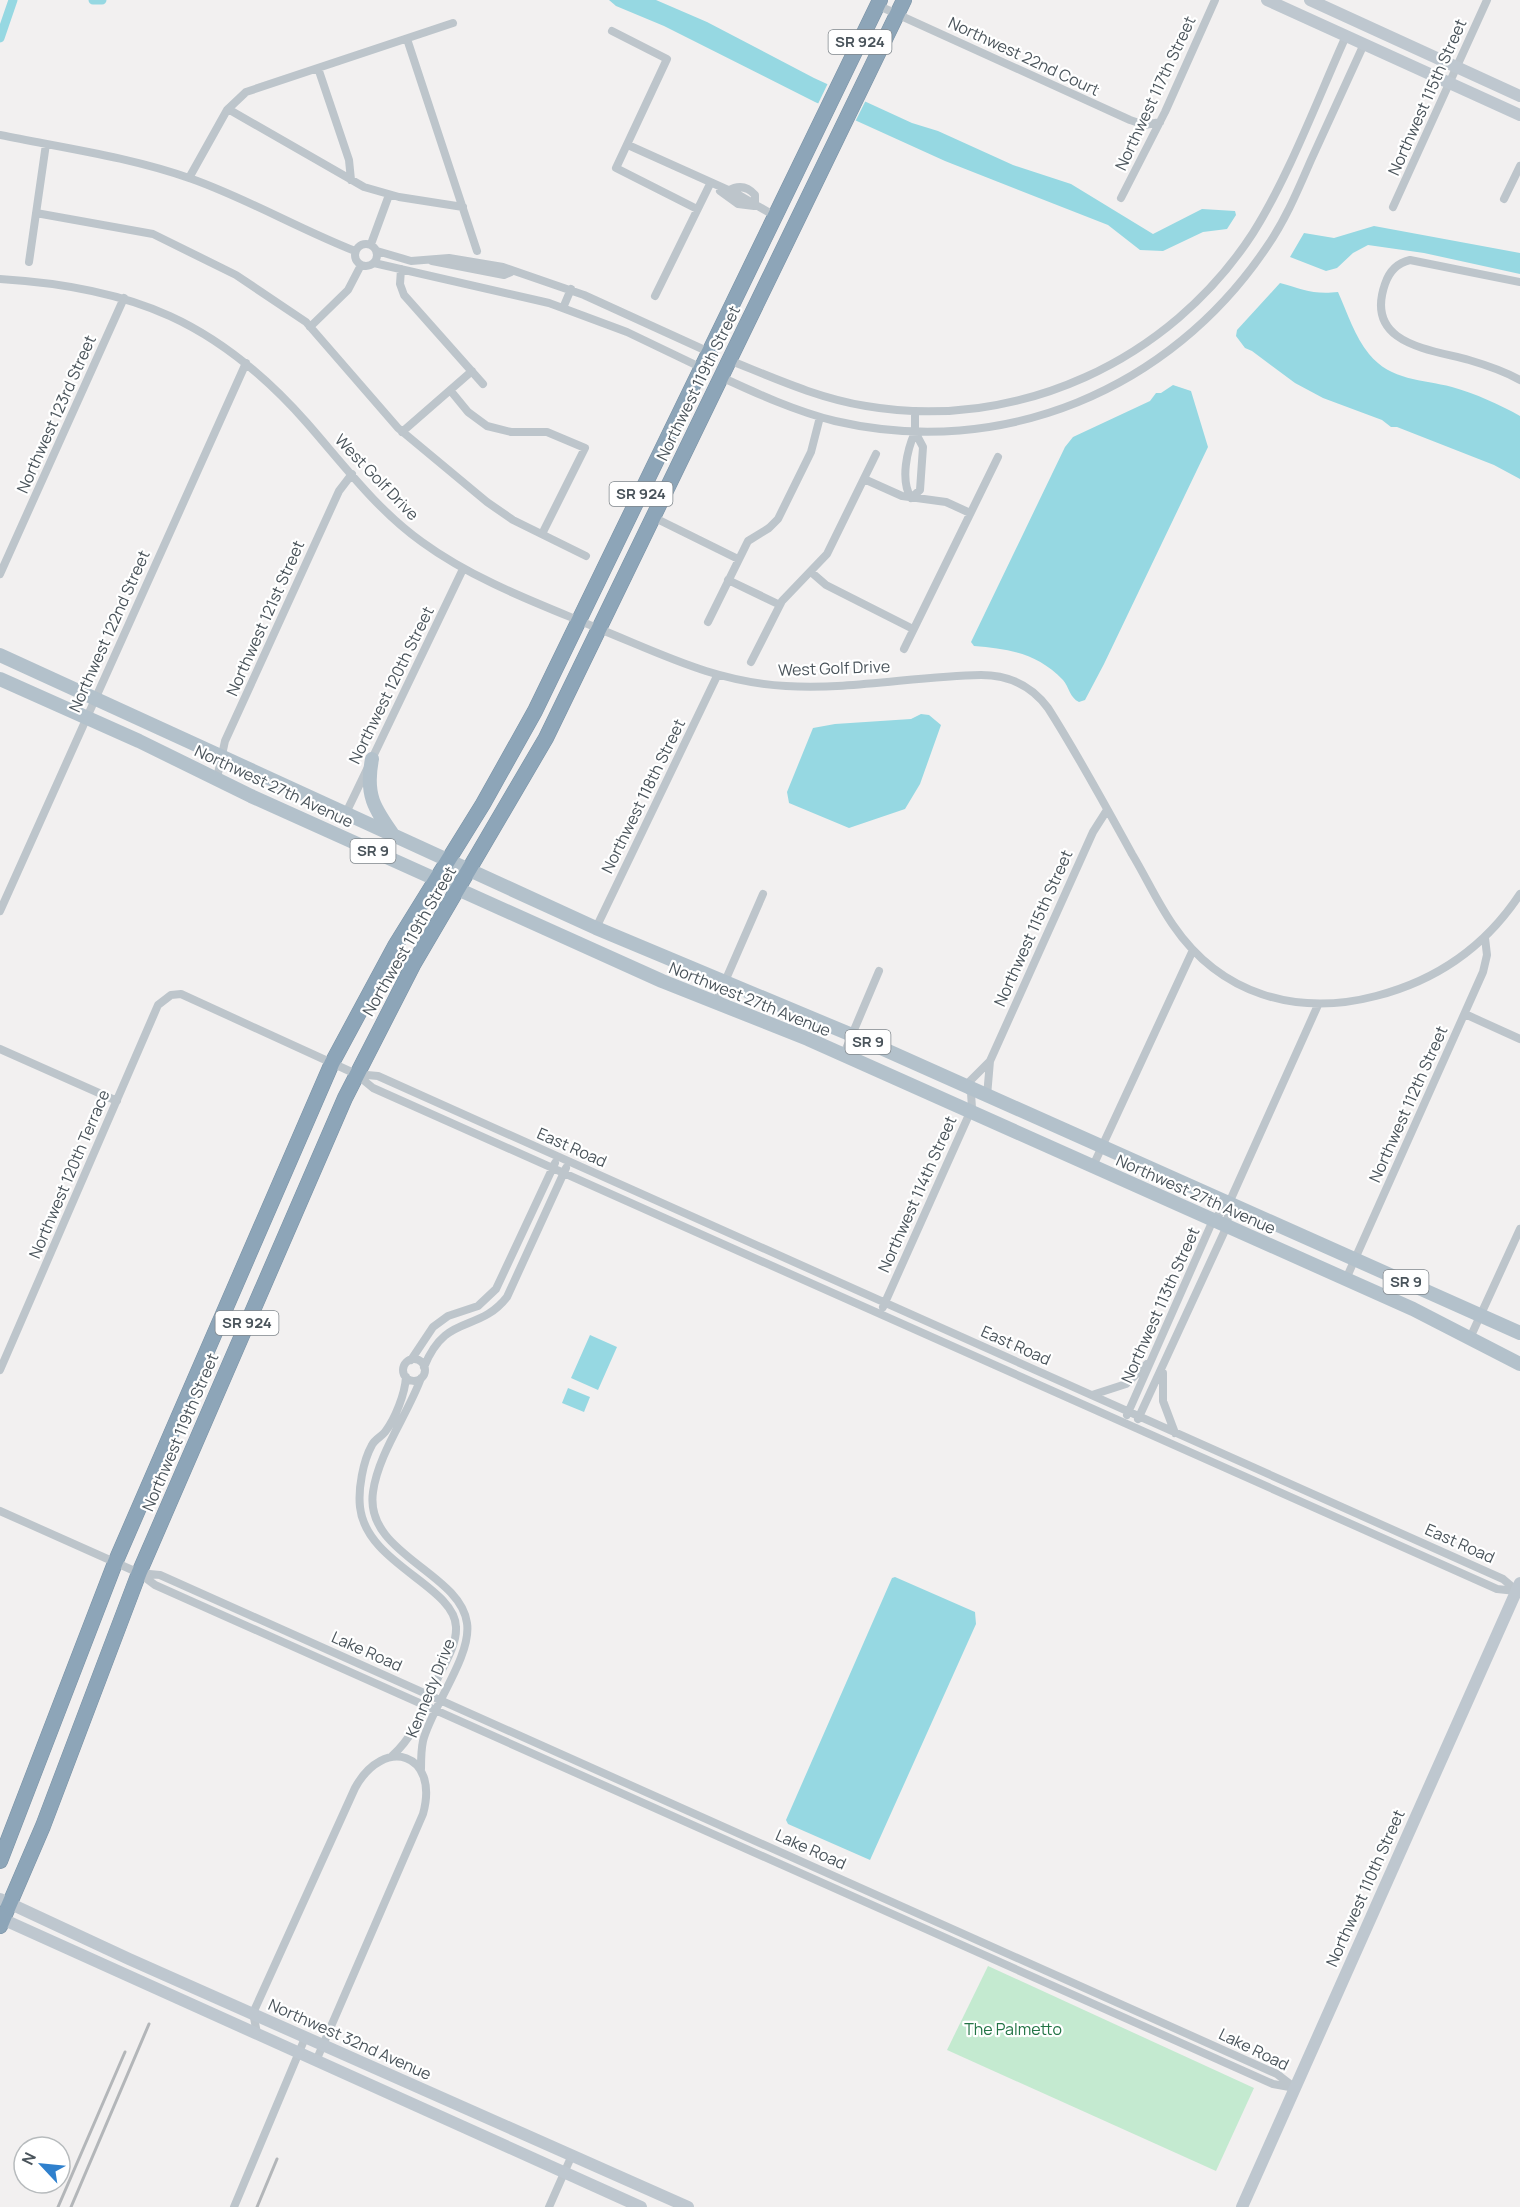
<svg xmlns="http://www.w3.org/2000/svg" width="1520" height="2207" font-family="Manrope,sans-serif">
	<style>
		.green { fill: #c4ead0 }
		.water { fill: #96d8e2 }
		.pier { fill: #f2f0f0 }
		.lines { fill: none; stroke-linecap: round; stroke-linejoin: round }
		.canal { stroke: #96d8e2; stroke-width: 9 }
		.highway-casing { stroke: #7991a4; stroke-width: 16 }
		.street { stroke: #bdc5cb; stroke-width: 8 }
		.secondary { stroke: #bec7cf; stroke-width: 12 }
		.primary { stroke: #b3c1cb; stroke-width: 14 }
		.highway { stroke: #8da5b8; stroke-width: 15 }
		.rail { stroke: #b3b6b9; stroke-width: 3 }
		.labels { text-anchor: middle; stroke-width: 4.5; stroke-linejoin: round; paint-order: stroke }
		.shield { fill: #fff; stroke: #80878c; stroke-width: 1.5 }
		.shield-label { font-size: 15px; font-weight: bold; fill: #4a545b }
		.street-label { font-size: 16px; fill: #4a545b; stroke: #fff }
		.park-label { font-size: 16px; fill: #227445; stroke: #fff }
	</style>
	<rect width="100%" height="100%" fill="#f2f0f0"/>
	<path class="green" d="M988,1966L1254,2088L1216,2171L947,2050Z"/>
	<path class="water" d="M609,0H656L707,22L814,78L912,123L938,131L1013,165L1071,184L1153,234L1202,209L1235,211L1236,215L1227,229L1203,232L1163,251L1140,250L1108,225L945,161L815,102L664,26L616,6Z
		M1374,226L1520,253V274L1424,253L1368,245L1353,253L1337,268L1326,271L1290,257L1304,233L1334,238Z
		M1280,283C1302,289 1313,295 1338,292C1347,312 1355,337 1369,354C1391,381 1422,379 1452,387C1476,394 1499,404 1520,416V479L1494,465L1397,427H1391L1382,420L1323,398L1295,383L1252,351L1245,348L1236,336L1237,330Z
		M1173,385L1191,391L1208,447L1104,664L1085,700L1079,702C1070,698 1069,687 1063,680C1037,653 1009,649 974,646L971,642L1065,447L1073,437L1150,401L1156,393H1161Z
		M921,714L929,715L941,725L920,784L905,809L849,828L789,803L787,792L813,728L835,724L911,719Z
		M590,1335L617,1347L598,1390L571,1378Z
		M568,1388L590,1397L584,1412L562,1403Z
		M895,1577L975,1612L976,1624L870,1860L788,1824L786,1820L892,1578Z"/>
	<path class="pier" d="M829,81L867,98L855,122L817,106Z"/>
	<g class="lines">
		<path class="canal" d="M93,0H102
			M0,38L13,0"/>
		<defs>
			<path id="highway" d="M0,1861L115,1563L332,1063L395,946L483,804L535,711L880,0
				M0,1926L43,1826L139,1573L345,1098L413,965L546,738L904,0"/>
		</defs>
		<use href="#highway" class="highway-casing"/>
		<path class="street" d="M877,5L1130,120L1145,125L1160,122
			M612,31L667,59L616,168L697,209
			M407,39L477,251
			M318,68L349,160L351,180
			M228,109L364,187L399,197L463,207
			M0,135C64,148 130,157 192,179C248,199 299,229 355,251
			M628,145L737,194L775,216
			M189,178L227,110L246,92L453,23
			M720,191L738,204L754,206
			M728,191C738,185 747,186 755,195V206
			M1121,198L1165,112L1215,0
			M1504,199L1520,166
			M1393,207L1487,0
			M36,213L153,234L236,275L306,322L398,428L487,502L513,520L586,556
			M355 255a11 11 0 1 1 22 0a11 11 0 1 1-22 0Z
			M371,244L389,195
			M377,251L411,261L449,258L503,267L584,295L709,352
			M432,261L504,275L511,272
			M29,262L46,144
			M374,263L549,303L627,332L702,368
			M401,269L400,284L404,295L483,384
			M0,279C133,287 218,322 307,423C343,464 377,510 422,542C474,580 537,603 597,628C662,654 714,682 786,686C851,690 916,676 981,675C1009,675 1031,685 1048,708C1078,755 1105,805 1132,854C1146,877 1157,902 1173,925C1220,994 1296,1017 1376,996C1438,980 1485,947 1520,894
			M1520,282L1410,260C1397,263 1389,272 1385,284C1364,344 1429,349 1469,360C1486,365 1504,371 1520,380
			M655,296L710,184
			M563,308L571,289
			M310,327L348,290L361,265
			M729,360C774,378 817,398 866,406C1017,432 1170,361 1253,233C1289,176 1318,98 1346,36
			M721,377C758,394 795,411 835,421C1003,460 1170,390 1266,248C1285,221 1298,190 1311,160C1329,121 1346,83 1364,44
			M450,390L468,412L487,426L511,432H547L585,448L542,534
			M915,411V432L923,447L920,490L911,498C900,480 907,450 915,432
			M402,432L472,371
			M864,479L902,496L946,502L970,513
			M653,517L738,559
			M811,572L826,585L913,629
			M0,574L124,298
			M728,580L780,605
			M708,622L748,541L769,528L778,519L811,452L820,417
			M904,649L998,457
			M751,662L782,601L827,554L876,454
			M217,778L225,741L339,491L352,474
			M345,815L463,569
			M0,911L246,363
			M596,928L717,676
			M716,1002L763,894
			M1465,1014L1520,1039
			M0,1049L117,1101
			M843,1056L879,971
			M356,1074L378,1076L1503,1579L1516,1590
			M987,1096L990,1061L1093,832L1107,810
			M1093,1166L1193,950
			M1346,1279L1483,972L1487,955L1485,938
			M883,1307L972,1108L971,1093L965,1086L990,1061
			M1470,1338L1520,1229
			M403 1370a11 11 0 1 1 22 0a11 11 0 1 1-22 0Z
			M411,1360L433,1327L448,1316L478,1306L496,1289L555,1163
			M424,1367C446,1312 478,1334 507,1297L566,1168
			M0,1370L158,1005L171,995L181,994L356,1074L373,1088L1497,1589L1516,1591
			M1163,1373V1401L1175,1433
			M421,1378C408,1414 378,1454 373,1492C364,1554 460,1572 467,1623C472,1656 431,1708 423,1741C421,1750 421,1760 421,1769
			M1092,1395L1126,1384L1147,1364
			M1127,1415L1213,1220L1229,1204
			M1138,1419L1227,1226L1229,1203L1318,1005
			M0,1511L139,1573L155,1585L1273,2084L1295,2088
			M139,1573L160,1575L1277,2074L1295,2088
			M392,1756C415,1735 423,1710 436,1682C443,1666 457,1646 456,1627C455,1586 366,1564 360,1507C358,1489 363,1461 372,1445C375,1439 381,1437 385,1432C395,1419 405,1394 406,1377
			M257,2033L253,2013L355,1788C384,1735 440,1753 423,1814L316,2061
			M234,2207L305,2038
			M549,2207L572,2155"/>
		<path class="secondary" d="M1267,0L1520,115
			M1310,0L1520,96
			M0,1899L129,1959L688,2207
			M0,1918L641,2207
			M1242,2207L1520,1583"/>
		<path class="primary" d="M0,655L596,928L852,1035L1520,1333
			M0,679L139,741L251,796L662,981L808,1039L1413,1309L1520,1364
			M372,759C365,795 374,808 394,836"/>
		<use href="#highway" class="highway"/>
		<path class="rail" d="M58,2207L125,2052
			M71,2207L149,2024
			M257,2207L277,2159"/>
	</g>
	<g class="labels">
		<g class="shield">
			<rect x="828.5" y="30" width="63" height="24" rx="4.5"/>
			<rect x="609.5" y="482" width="63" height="24" rx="4.5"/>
			<rect x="350.5" y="839" width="45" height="24" rx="4.5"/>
			<rect x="845.5" y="1030" width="45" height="24" rx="4.5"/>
			<rect x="1383.5" y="1270" width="45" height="24" rx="4.5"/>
			<rect x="215.5" y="1311" width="63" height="24" rx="4.5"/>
		</g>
		<g class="shield-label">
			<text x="860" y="47">SR 924</text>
			<text x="641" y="499">SR 924</text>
			<text x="373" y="856">SR 9</text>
			<text x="868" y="1047">SR 9</text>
			<text x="1406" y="1287">SR 9</text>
			<text x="247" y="1328">SR 924</text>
		</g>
		<g class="street-label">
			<text transform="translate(1024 56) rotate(25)" y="6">Northwest 22nd Court</text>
			<text transform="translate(1155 93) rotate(-65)" y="6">Northwest 117th Street</text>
			<text transform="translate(1427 97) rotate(-66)" y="6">Northwest 115th Street</text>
			<text transform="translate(698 383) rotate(-64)" y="6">Northwest 119th Street</text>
			<text transform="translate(56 414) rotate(-66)" y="6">Northwest 123rd Street</text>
			<text transform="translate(377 477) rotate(46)" y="6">West Golf Drive</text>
			<text transform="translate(265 618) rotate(-66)" y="6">Northwest 121st Street</text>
			<text transform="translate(109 631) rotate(-66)" y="6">Northwest 122nd Street</text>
			<text transform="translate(834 668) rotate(-2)" y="6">West Golf Drive</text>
			<text transform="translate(391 685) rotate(-64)" y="6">Northwest 120th Street</text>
			<text transform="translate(274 786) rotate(25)" y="6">Northwest 27th Avenue</text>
			<text transform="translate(643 796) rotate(-64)" y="6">Northwest 118th Street</text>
			<text transform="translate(1033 928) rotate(-66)" y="6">Northwest 115th Street</text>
			<text transform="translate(409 941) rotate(-60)" y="6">Northwest 119th Street</text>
			<text transform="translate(750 999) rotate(22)" y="6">Northwest 27th Avenue</text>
			<text transform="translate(1408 1104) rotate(-66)" y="6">Northwest 112th Street</text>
			<text transform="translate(572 1147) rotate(24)" y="6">East Road</text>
			<text transform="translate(69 1174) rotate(-67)" y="6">Northwest 120th Terrace</text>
			<text transform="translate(917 1194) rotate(-66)" y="6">Northwest 114th Street</text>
			<text transform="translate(1196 1194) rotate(24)" y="6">Northwest 27th Avenue</text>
			<text transform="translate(1160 1305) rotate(-66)" y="6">Northwest 113th Street</text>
			<text transform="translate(1016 1345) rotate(24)" y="6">East Road</text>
			<text transform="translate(180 1432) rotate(-67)" y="6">Northwest 119th Street</text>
			<text transform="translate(1460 1543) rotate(24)" y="6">East Road</text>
			<text transform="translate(367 1651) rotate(24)" y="6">Lake Road</text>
			<text transform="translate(430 1688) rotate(-68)" y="6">Kennedy Drive</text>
			<text transform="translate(811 1849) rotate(24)" y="6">Lake Road</text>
			<text transform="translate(1365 1888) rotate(-66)" y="6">Northwest 110th Street</text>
			<text transform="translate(350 2039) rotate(24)" y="6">Northwest 32nd Avenue</text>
			<text transform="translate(1254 2049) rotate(26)" y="6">Lake Road</text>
		</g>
		<g class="park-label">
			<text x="1013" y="2035">The Palmetto</text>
		</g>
	</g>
	<g transform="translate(42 2165) rotate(296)"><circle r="28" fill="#ffffff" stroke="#b7bbbd" stroke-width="1.5"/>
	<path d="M0-4.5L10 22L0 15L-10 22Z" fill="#2f80cd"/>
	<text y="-9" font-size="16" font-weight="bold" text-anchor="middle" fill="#4a545b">N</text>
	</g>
</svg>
